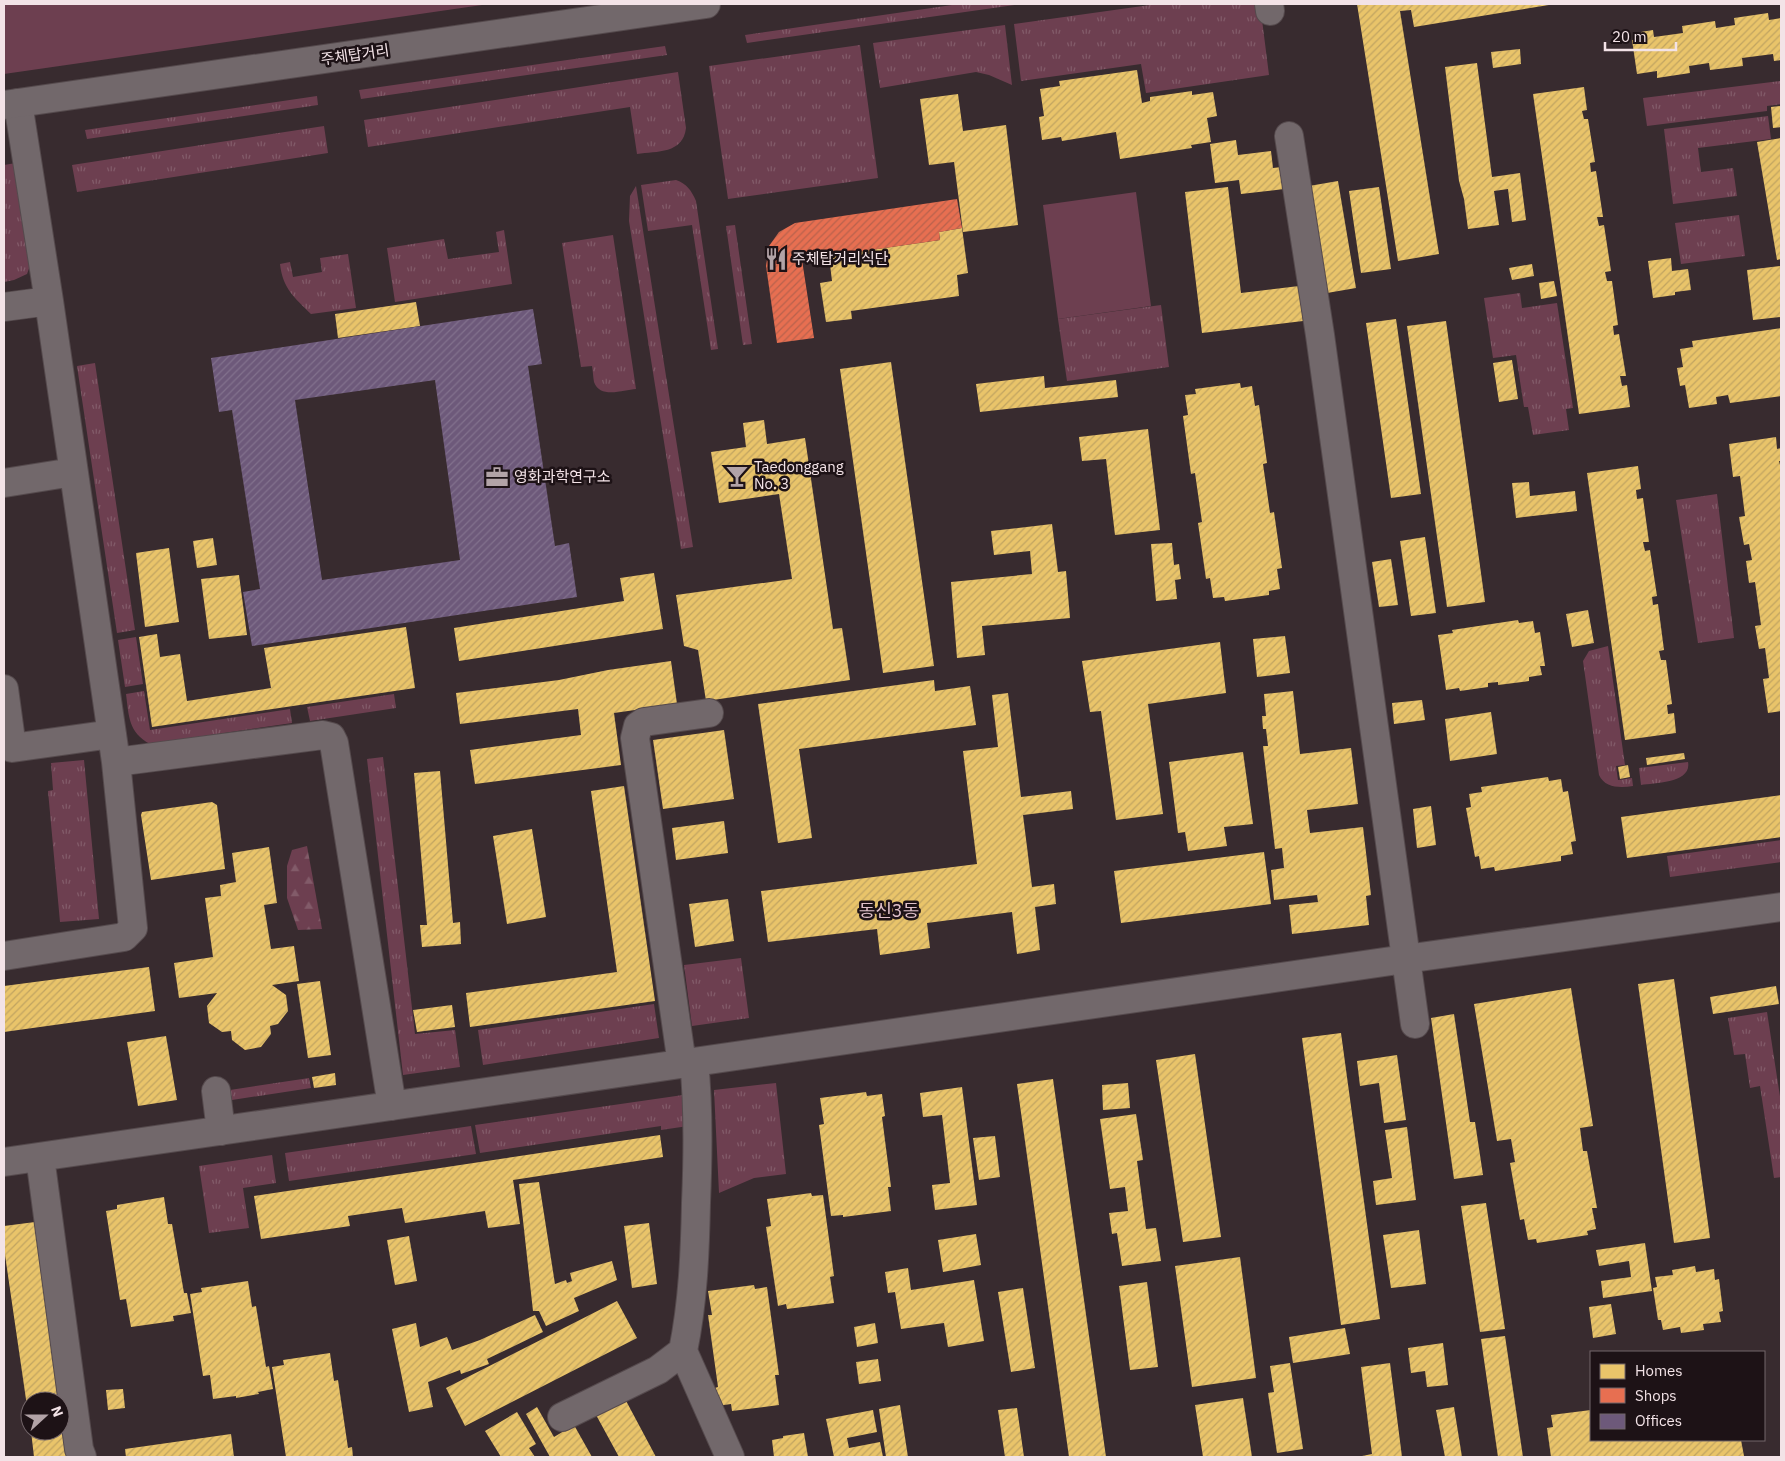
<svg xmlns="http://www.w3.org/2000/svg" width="1785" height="1461" font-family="'IBM Plex Sans','Noto Sans KR',sans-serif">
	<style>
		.grass { fill: url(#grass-tufts) }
		.forest { fill: url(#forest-firs) }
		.park { fill: #6d3f50 }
		.homes { fill: url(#homes-hatch) }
		.shops { fill: url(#shops-hatch) }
		.offices { fill: url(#offices-hatch); fill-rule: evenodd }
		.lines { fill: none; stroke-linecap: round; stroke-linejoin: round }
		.street-casing { stroke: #554a4d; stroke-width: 30 }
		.secondary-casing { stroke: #554a4d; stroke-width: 30 }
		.street { stroke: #72686b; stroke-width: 28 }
		.secondary { stroke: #72686b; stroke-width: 28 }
		.labels { text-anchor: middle; stroke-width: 5; stroke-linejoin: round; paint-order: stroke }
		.street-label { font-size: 15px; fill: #f3e3e7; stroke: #1d1216 }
		.poi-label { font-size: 15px; fill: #f3e3e7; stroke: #1d1216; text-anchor: start }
		.quarter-label { font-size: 18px; fill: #e0c1ca; stroke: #1d1216 }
	</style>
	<defs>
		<pattern id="grass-tufts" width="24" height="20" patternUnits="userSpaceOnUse" patternTransform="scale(1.25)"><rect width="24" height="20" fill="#6d3f50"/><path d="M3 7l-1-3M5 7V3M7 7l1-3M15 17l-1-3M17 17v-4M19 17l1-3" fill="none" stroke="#825b69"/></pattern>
		<pattern id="forest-firs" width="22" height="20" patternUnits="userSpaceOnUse" patternTransform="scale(1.25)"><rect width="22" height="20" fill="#6d3f50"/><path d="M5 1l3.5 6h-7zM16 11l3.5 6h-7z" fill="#825b69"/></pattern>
		<pattern id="homes-hatch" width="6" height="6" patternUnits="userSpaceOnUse" patternTransform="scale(1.25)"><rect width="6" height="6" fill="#e9c46a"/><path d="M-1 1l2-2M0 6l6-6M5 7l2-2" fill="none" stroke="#c1a461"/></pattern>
		<pattern id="shops-hatch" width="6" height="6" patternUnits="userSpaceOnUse" patternTransform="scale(1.25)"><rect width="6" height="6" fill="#e76f51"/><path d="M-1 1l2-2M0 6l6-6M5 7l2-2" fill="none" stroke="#b8624d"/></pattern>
		<pattern id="offices-hatch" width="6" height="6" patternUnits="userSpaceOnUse" patternTransform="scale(1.25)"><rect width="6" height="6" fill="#6d597a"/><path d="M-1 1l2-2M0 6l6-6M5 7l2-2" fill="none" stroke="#82718d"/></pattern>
	</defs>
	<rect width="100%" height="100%" fill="#382b2f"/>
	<path class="grass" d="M959,4H1022L747,43L745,35Z
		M1157,4H1260L1269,75L1146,93L1141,64L1021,81L1014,24Z
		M1005,25L1012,85L989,75L976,72L880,88L873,43Z
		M860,45L878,178L728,199L709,66Z
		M665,46L667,55L361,99L359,90Z
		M678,72L686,128C683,154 657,151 637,154L630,107L368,147L364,120Z
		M1781,81V104L1767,106V111L1647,126L1643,98Z
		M317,96L318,105L87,139L85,130Z
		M1768,116L1771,139L1698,148L1701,172L1733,168L1737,196L1673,204L1664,129Z
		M324,126L328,153L77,192L72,165Z
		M16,163L31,263L27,274L14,280L4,282V165Z
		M676,180C687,184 691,190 696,201L718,349L711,350L692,225L648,231L641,185Z
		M636,186L693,547L681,549L629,221L630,196Z
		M1739,215L1745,256L1681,264L1675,223Z
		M735,225L752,344L743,345L726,226Z
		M504,230L512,284L395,302L387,248L444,239L448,259L499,252L496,232Z
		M613,235L636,389C623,390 600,399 594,382C593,377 593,371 592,366L581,367L562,243Z
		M348,254L356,308L311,314C294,297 283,289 280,264L290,262L293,277L322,272L320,258Z
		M1520,293L1522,308L1557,303L1573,408L1566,409L1569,430L1533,435L1528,407H1524L1516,355L1493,358L1484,298Z
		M1161,305L1169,367L1067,381L1058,319Z
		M95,363L135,630L117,633L77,366Z
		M1717,494L1734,638L1698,643L1676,500Z
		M136,637L143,684L125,687L118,640Z
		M1608,646L1625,765L1616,766L1618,780L1632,778L1633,786C1620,788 1605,788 1599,775L1583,661L1589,651Z
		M144,691L150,730L290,709L292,723L150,744C128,732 129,716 126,694Z
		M394,694L396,708L310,721L307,707Z
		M383,757L415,1034L455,1030L460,1067L403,1075L367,759Z
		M84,760L99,919L60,922L48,791L53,790L51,763Z
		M1688,762C1692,783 1655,783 1641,785L1639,768Z
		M1781,840V862L1670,877L1667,856Z
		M741,958L749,1018L692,1026L684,965Z
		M654,1004L659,1038L483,1065L478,1030Z
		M1767,1012L1781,1103V1177L1774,1178L1760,1086L1750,1088L1745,1054L1734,1055L1728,1018Z
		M309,1078L311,1088L232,1100L230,1090Z
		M776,1083L786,1174L754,1178L719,1193L714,1090Z
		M683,1095L688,1126L661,1130V1126L480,1153L475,1125Z
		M471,1126L476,1154L289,1181L285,1153Z
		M272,1155L276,1183L243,1188L249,1228L209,1233L199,1166Z"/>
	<path class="forest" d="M307,846L322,929L298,930L287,898V866L292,850Z"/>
	<path class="park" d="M4,4H489L4,74Z
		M1136,192L1151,306L1058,319L1043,205Z"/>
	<path class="homes" d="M1357,4H1555L1414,27L1411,10L1400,11L1439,254L1398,261Z
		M1768,13L1769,20L1781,18V60L1774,61L1773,54L1742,58L1743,66L1710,70L1709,63L1689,66L1690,73L1657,78V71L1637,74L1632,40L1642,39L1641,32L1653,30L1654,37L1683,33L1682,26L1715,21L1716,28L1735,25L1734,18Z
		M1520,49L1521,64L1493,68L1491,52Z
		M1477,63L1492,177L1520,173L1526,220L1512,222L1508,189L1494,191L1499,225L1468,229L1464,199L1459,181L1445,67Z
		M1137,70L1142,103L1150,101V97L1192,91V95L1213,92L1217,116L1207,118L1211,142L1191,145L1192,148L1120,159L1116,132L1062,141L1061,137L1042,140L1039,117L1044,116L1040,89L1060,86L1059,81Z
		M1584,87L1587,110L1582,111L1584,119H1588L1595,162L1590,163L1591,172L1596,171L1603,217H1597L1599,226L1604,225L1611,271L1605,272L1607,281H1612L1618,325L1613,326L1614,335L1619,334L1626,376H1620L1622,386L1627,385L1630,407L1579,414L1533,94Z
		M958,94L963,131L1006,125L1018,225L963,232L954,162L929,165L920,99Z
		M1781,106V127L1773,128L1771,107Z
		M1781,138V259L1777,260L1757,142Z
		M1236,140L1238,155L1271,151L1273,168L1282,167L1284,189L1241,194L1239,180L1215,183L1210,144Z
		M1338,181L1356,288L1327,293L1309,186Z
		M1228,187L1241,293L1299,286L1303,321L1202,333L1185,192Z
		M1379,187L1391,269L1361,273L1349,191Z
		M962,228L968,273L957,275L959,296L851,311L852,319L826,322L820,283L832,281L829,256L940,240L939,232Z
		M1671,258L1672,271L1688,269L1691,290L1675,292V295L1653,298L1648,261Z
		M1532,264L1534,276L1512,280L1509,268Z
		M1781,266V317L1753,320L1747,270Z
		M1554,281L1557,296L1541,299L1539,283Z
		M416,302L420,326L338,338L335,314Z
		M1396,319L1421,494L1391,498L1366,323Z
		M1446,321L1485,602L1447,607L1407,326Z
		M1781,328V396L1730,403L1728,395L1716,397L1717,404L1689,408L1685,385L1680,386L1677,368L1683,367L1680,349L1693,347L1692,341Z
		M1512,360L1518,399L1499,402L1493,363Z
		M891,362L934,666L883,673L840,369Z
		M1044,376L1045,388L1116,380L1118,397L980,412L976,384Z
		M1240,383L1241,388L1252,386L1255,406L1259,405L1267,463L1263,464L1270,513L1274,512L1282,568L1277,569L1280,589L1269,591V595L1225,601L1224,597L1213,598L1210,578L1206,579L1198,523L1202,522L1195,473L1191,474L1183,416L1188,415L1185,395L1196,394L1195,389Z
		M764,420L767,444L805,438L833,629L842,628L850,680L706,701L698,650L684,646L676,595L792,579L779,494L719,503L711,452L746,447L743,423Z
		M1148,429L1160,530L1115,535L1106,459L1082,461L1079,437Z
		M1776,437L1777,449L1781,448V461H1779L1781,469V711L1768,713L1763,679L1769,678L1765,648L1759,649L1755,626L1761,625L1755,582L1749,583L1746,561L1752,560L1749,544L1744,545L1739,517L1745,516L1740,476L1733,477L1729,444Z
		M1638,466L1641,489L1636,490L1637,499L1643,498L1649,542H1643L1645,551L1650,550L1657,596L1652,597L1653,605L1658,604L1664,650L1659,651L1661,660H1666L1672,704L1667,705L1668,714L1674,713L1676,733L1625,740L1587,473Z
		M1529,482L1530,496L1575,491L1577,511L1516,518L1512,483Z
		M1052,524L1058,572L1066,571L1070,618L982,626L985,655L957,658L951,582L1032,574L1030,551L994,555L991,531Z
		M1425,537L1436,613L1411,616L1400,541Z
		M213,538L217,565L197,568L193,541Z
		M1172,543L1174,565L1179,564L1181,579L1175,580L1177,599L1156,601L1151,544Z
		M169,548L179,622L145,627L136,553Z
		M1391,559L1398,605L1379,607L1372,562Z
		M654,573L663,629L459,661L454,628L624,601L620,578Z
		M239,575L247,635L209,639L201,579Z
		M1588,610L1594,643L1572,647L1566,614Z
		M1518,620L1519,623L1533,621L1535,633L1540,632L1545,666H1540L1542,675L1529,677V681L1498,685V682L1488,683V687L1460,691L1459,688L1446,690L1438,635L1453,633L1452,630Z
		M406,627L415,688L152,727L139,637L157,634L160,657L180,654L187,701L271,688L264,648Z
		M1285,636L1290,673L1257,677L1253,639Z
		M1220,642L1226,693L1148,704L1163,814L1116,820L1101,711L1090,712L1082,661Z
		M671,661L677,704L614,713L621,765L475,784L470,750L581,735L578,709L460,724L456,693L559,680L608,670Z
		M934,680L935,691L970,686L976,725L799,749L812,838L778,843L758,704Z
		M1293,691L1300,754L1351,748L1358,804L1307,810L1310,833L1363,827L1371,895L1366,896L1369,925L1292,934L1289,905L1318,902L1317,895L1274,900L1271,870L1284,868L1282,848L1275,849L1263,746H1268L1266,729H1263L1262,716H1266L1264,694Z
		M1008,693L1021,797L1071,791L1073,809L1023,815L1032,887L1054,884L1056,904L1035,907L1040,950L1017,954L1012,912L927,923L930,948L880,955L877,929L768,942L761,891L977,864L963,751L998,747L992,695Z
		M1422,700L1425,720L1394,724L1392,703Z
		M1491,712L1497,754L1450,761L1445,719Z
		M724,730L734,799L663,809L653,740Z
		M1243,752L1253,824L1224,827L1227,846L1188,851L1185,832L1178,833L1169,762Z
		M1684,753L1685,759L1647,765L1646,758Z
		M1628,765L1630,777L1620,779L1618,767Z
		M440,771L453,923L460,922L461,944L422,947L420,925H427L414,773Z
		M1548,777L1549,781L1561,779L1563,792L1568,791L1576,841L1571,842L1573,854L1561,856V861L1495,871L1494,867L1481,869L1479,856L1475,857L1466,808L1471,807L1469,794L1482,792L1481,787Z
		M624,786L655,1001L470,1027L466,993L617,972L591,791Z
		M1781,795V837L1627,858L1621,817Z
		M212,802L217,805L225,869L151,880L141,815L142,812Z
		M1431,806L1436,845L1417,848L1413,809Z
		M724,821L728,853L676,860L672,828Z
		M532,829L546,917L507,924L493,836Z
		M269,847L277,903L264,905L271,949L294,946L299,981L272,985L286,995L288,1011L278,1024L270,1026L271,1034L261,1047L245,1050L232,1040L231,1031L222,1032L209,1023L207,1006L217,993L179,998L174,963L213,957L205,898L221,896L220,885L236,882L232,853Z
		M1264,852L1271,904L1121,923L1114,871Z
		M728,899L734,941L695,947L689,904Z
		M149,967L155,1011L4,1032V986Z
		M1674,979L1710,1238L1674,1243L1638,984Z
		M320,981L331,1055L308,1058L297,984Z
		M1776,986L1779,1004L1713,1014L1710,997Z
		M1571,988L1593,1126L1580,1128L1583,1151H1587L1597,1208H1592L1596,1229L1587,1231L1588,1235L1537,1243L1536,1239L1528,1240L1524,1219L1520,1220L1510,1163L1515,1162L1511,1139L1497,1141L1474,1004Z
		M452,1005L455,1027L417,1032L413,1010Z
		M1454,1014L1470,1122H1475L1483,1175L1454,1179L1431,1018Z
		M1341,1033L1380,1319L1341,1325L1302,1038Z
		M166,1036L177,1100L138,1106L127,1042Z
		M1195,1054L1221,1237L1183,1242L1156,1060Z
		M1397,1055L1406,1120L1384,1123L1379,1083L1360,1086L1357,1061Z
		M335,1073L336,1085L314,1088L312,1077Z
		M1053,1079L1106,1457H1069L1017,1084Z
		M1128,1083L1130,1108L1103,1110L1102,1085Z
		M962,1087L977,1205L935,1210L932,1185L950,1183L942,1115L923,1117L920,1093Z
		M866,1092L867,1096L882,1094L885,1116L882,1117L891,1187H888L891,1211L843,1217V1215L831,1216L819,1125L824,1124L820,1098Z
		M1136,1114L1143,1160L1137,1161L1146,1229L1156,1228L1161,1261L1122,1266L1117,1233L1112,1234L1109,1213L1128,1211L1125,1187L1110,1189L1100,1119Z
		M1407,1127L1416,1200L1376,1205L1373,1181L1392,1178L1385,1130Z
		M660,1135L663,1157L513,1180L520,1224L488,1228L485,1211L405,1223L402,1208L348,1216L350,1226L261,1239L254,1196Z
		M995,1136L1000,1177L979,1180L973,1138Z
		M539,1182L555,1284L566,1280L567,1283L572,1281L570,1273L612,1261L617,1280L574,1298L579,1311L546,1326L539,1311H533L519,1184Z
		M811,1193L812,1196L823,1195L834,1276L830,1277L834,1303L787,1309L786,1304L778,1306L766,1227L771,1226L767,1199Z
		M164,1197L168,1224H172L184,1293H187L191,1313L173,1316L174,1321L131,1327L126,1299L120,1300L106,1211L117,1209V1205Z
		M1486,1203L1505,1329L1480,1332L1461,1206Z
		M35,1222L61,1401H30L29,1420L4,1248V1226Z
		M649,1223L657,1284L632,1288L624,1226Z
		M1419,1230L1426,1284L1391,1288L1383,1235Z
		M976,1234L981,1265L943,1272L938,1240Z
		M409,1236L417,1281L395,1285L387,1240Z
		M1645,1243L1652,1291L1603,1298L1601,1281L1631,1277L1629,1261L1599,1266L1596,1250Z
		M1240,1257L1256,1378L1192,1387L1175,1266Z
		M1695,1266L1696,1272L1714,1269L1715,1280L1719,1279L1723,1311L1719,1312L1721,1322L1703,1324L1704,1330L1681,1333L1680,1327L1663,1330L1661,1320H1658L1653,1288L1657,1287L1655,1277L1673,1275L1672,1270Z
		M908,1268L911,1290L974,1280L984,1341L948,1347L944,1323L901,1329L895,1292L888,1293L885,1272Z
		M248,1281L252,1307L256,1306L266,1367L269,1366L273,1389L258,1392L259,1394L236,1398V1396L213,1399L210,1375L203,1376L190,1294L202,1292L201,1288Z
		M1147,1282L1158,1367L1130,1370L1119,1286Z
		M754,1285L755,1289L767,1287L779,1375H775L779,1405L732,1411L731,1404L717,1406L715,1388L718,1387L708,1315H712L708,1291Z
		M1023,1288L1035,1368L1011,1372L998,1292Z
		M617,1301L637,1338L465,1426L446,1388Z
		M1611,1304L1616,1334L1593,1338L1589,1307Z
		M535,1315L543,1332L487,1359L489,1364L461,1374L460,1370L428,1382L433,1407L409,1412L392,1329L416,1323L420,1347L447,1337L452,1350L480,1340Z
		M875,1323L878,1343L857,1347L854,1327Z
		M1345,1328L1350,1354L1293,1363L1289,1337Z
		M1505,1336L1523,1457H1498L1481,1339Z
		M1443,1343L1448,1385L1427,1387L1425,1371L1411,1373L1408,1348Z
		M330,1353L334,1381L338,1380L348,1448L352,1447L353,1457H286L272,1367L284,1365L283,1360Z
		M878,1359L881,1381L859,1384L856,1362Z
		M1290,1363L1303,1449L1277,1453L1268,1393L1274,1392L1270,1366Z
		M1390,1363L1402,1457H1357L1372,1454L1361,1367Z
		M123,1389L125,1408L108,1410L106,1390Z
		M624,1397L656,1457H619L595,1413Z
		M1243,1398L1252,1457H1203L1195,1405Z
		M60,1403L69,1457H34L31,1431H60Z
		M900,1405L908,1457H886L879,1409Z
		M537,1407L554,1437L574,1425L592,1457H550L526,1414Z
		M1454,1407L1462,1457H1445L1436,1410Z
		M1017,1408L1024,1457H1005L998,1410Z
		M873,1410L877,1432L847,1438L849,1448L880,1442L883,1457H834L826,1419Z
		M1591,1410V1440H1741L1744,1456L1739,1457H1551L1547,1428L1553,1427L1551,1415Z
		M517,1412L536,1444L529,1448L535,1457H501L485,1431Z
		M804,1433L808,1457H774L772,1440L783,1438V1436Z
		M231,1434L234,1457H126L125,1449Z"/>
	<path class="shops" d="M957,199L962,228L939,232L940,240L802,260L814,338L777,343L766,266L769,246L779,232L795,223Z"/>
	<path class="offices" d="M533,309L542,364L528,366L555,546L569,543L577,597L252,646L243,592L260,589L232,410L219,412L211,358ZM435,380L460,560L322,580L295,400Z"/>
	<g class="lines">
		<defs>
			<path id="street" d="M1269,4L1270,11
				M18,103L49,301L116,762L323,735L331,737L334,743L392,1106
				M1289,136L1320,335L1415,1024
				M4,307L49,301
				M4,483L73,472
				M4,689L12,748L112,734
				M4,956L124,937L133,928L116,762
				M682,1064L635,738L638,726L644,722L709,713
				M216,1091L221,1131
				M40,1157L79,1449L82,1457
				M4,1162L1405,959L1781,907
				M683,1351L730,1457
				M562,1417L658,1370L683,1351C693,1302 695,1253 696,1203C698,1156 699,1109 694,1062"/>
			<path id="secondary" d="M4,105L706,4"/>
		</defs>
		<use href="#street" class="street-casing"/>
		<use href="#secondary" class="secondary-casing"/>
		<use href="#street" class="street"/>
		<use href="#secondary" class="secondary"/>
	</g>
	<defs>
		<symbol id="restaurant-bare" viewBox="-9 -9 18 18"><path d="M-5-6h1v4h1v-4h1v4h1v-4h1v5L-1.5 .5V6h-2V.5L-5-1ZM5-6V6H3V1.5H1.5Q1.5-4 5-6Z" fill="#b2a3a7" stroke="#1d1216" stroke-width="2.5" paint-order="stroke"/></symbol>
		<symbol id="bar-bare" viewBox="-9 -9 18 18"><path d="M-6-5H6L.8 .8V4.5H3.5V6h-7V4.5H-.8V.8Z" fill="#b2a3a7" stroke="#1d1216" stroke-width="2.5" paint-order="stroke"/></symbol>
		<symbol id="office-bare" viewBox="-9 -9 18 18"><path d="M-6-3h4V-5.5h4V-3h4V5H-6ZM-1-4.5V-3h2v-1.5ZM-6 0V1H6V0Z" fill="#b2a3a7" stroke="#1d1216" stroke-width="2.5" paint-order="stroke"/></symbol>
	</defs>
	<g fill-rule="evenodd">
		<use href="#restaurant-bare" x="760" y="243" width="32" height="32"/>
		<use href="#bar-bare" x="721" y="460" width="32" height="32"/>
		<use href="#office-bare" x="481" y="461" width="32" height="32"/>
	</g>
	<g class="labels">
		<g class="street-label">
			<text transform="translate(355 55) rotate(-8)" y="5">주체탑거리</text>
		</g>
		<g class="poi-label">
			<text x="792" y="264">주체탑거리식단</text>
			<text x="754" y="472">Taedonggang<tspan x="754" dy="17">No. 3</tspan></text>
			<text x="514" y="482">영화과학연구소</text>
		</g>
		<g class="quarter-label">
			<text x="889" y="917">동신3동</text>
		</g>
	</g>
	<rect width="1785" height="1461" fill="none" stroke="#f3e3e7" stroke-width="10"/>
	<rect x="1590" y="1351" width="175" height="90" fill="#1d1216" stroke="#73666a"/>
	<rect x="1600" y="1364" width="25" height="15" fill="#e9c46a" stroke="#73666a"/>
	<text x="1635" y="1376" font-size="15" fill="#f3e3e7">Homes</text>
	<rect x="1600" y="1388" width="25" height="15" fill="#e76f51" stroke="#73666a"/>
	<text x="1635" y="1401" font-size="15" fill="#f3e3e7">Shops</text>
	<rect x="1600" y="1414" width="25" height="15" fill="#6d597a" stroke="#73666a"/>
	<text x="1635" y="1426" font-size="15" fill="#f3e3e7">Offices</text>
	<g transform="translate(45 1416) rotate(69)"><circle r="24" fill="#1d1216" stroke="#73666a"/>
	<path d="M0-4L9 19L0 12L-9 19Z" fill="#b2a3a7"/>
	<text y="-8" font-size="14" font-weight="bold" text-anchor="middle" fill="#f3e3e7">N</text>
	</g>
	<path d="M1605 42v8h71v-8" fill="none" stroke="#f3e3e7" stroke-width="2.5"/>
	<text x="1612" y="42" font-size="15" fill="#f3e3e7" stroke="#1d1216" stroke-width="4" paint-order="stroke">20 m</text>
</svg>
